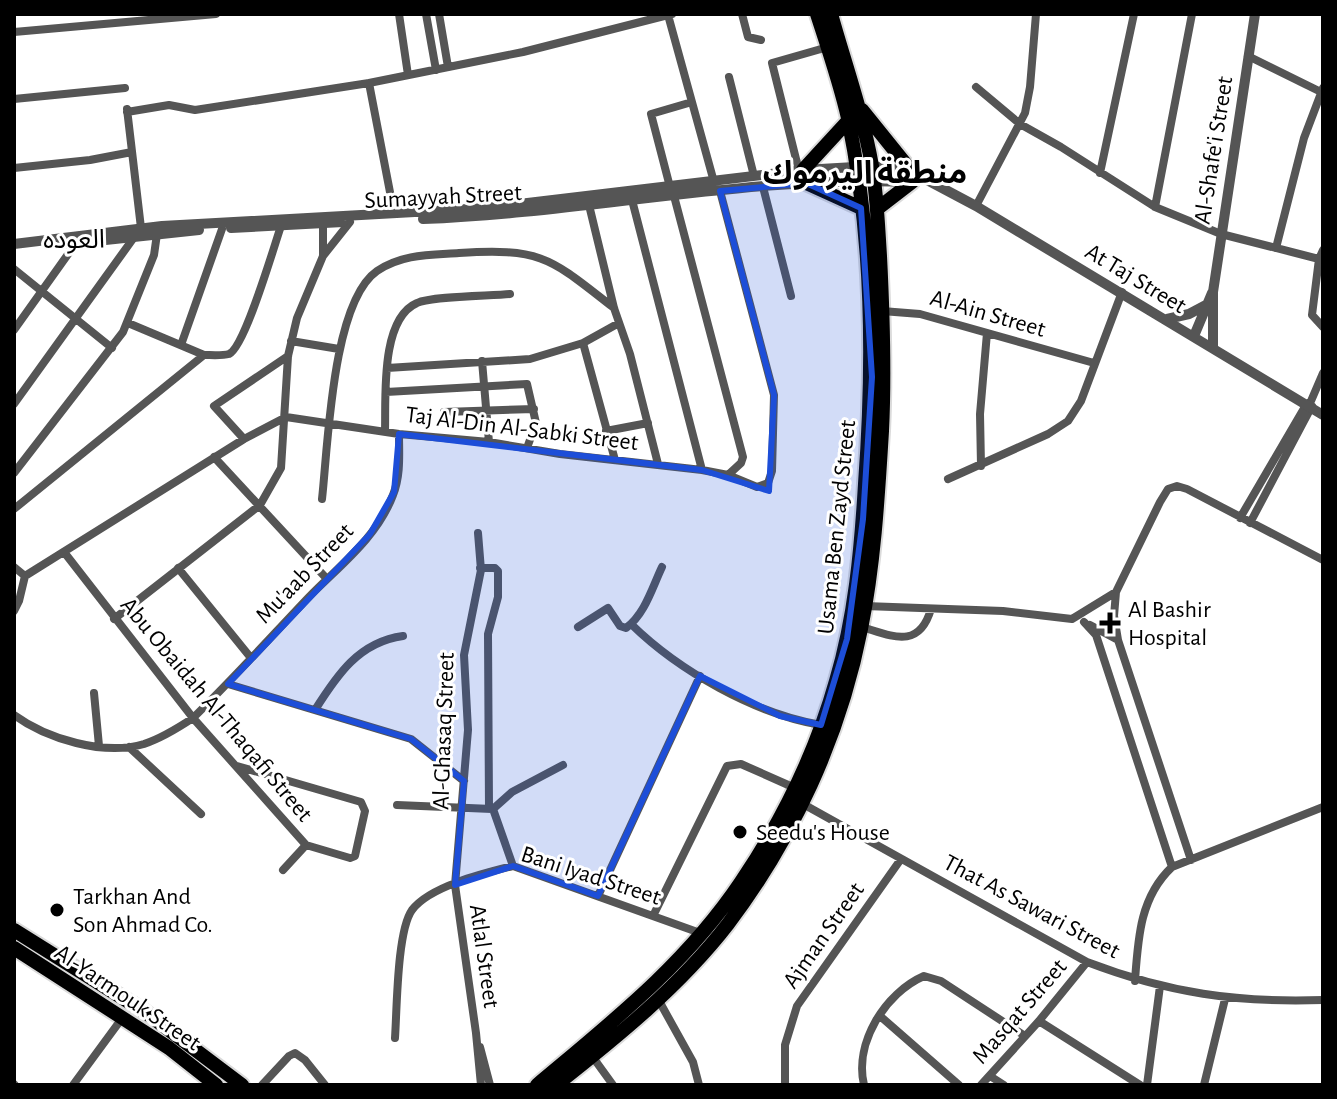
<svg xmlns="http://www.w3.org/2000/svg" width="1337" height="1099" font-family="'Alegreya Sans','Noto Sans Arabic',sans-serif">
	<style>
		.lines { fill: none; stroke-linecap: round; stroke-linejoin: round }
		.trunk-casing { stroke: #dbdbdb; stroke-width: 18 }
		.minor { stroke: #555; stroke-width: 8 }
		.tertiary { stroke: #555; stroke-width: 10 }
		.trunk { stroke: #000; stroke-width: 14 }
		.marked { fill: #1d4ed8; fill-opacity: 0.2; stroke: #1d4ed8; stroke-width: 6; stroke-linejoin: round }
		.poi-dot { fill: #000; stroke: #fff; stroke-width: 3 }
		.labels { text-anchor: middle; stroke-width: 6; stroke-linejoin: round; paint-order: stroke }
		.street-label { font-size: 24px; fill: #000; stroke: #fff }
		.poi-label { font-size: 24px; fill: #000; stroke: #fff; text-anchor: start }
		.neighbourhood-label { font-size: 26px; fill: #000; stroke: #fff }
		.district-label { font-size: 32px; font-weight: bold; fill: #000; stroke: #fff }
	</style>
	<rect width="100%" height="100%" fill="#fff"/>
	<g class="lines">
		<defs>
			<path id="trunk" d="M862,110L912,172
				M803,170L848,121
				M806,183L861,208
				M877,209L912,182
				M14,930L145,1012L242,1085
				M14,948L169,1048L216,1085
				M537,1085C612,1022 686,964 741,882C782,821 816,752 836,681C855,617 861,551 865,484C874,362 873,239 848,118C840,83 828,48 817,14
				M556,1085C617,1037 680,986 728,924C793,838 840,736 861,629C874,565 878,497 882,431C885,372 883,315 880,256C878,226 877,195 872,166C863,114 845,64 831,14"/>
		</defs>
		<use href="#trunk" class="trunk-casing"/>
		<path class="minor" d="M399,14L408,75
			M426,14L436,70
			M439,14L448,67
			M742,14L748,37L761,40
			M668,15L714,182
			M14,32L216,14
			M1248,56L1323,93
			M729,77L754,176
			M976,87L1020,124L1061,147L1155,207L1221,234L1323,260
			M14,99L125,88
			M127,109L141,228
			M127,112L169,105L195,110L369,83
			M14,168L90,160L132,152
			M799,171L772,63L828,47
			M1100,173L1134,14
			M670,187L651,114L692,102
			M763,187L791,296
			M674,196L743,457L741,463L728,475
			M632,200L702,470
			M589,205L614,308L630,354L658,464
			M976,206L1025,113L1030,87L1036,14
			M1155,207L1192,14
			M394,213L369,83L523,52L672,14
			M1276,248L1304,138L1323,88
			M1323,250L1319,259L1312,315L1323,327
			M323,255V224
			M14,269L112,348
			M882,311L920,314L1094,363
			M128,323L204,355
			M14,330L76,243
			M291,341L339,349
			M583,343L615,460
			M181,345L222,229
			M482,361L489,442
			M387,368L530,359L583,343L619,323
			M386,392L527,384L536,423L527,448
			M14,404L135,236
			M444,412L534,409
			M385,431C386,398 380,319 417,303C432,296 491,296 510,294
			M606,431L648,423
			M244,439L214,406L288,356
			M214,457L327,579
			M981,466L980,414L987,333
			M14,473L123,332L154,255L157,234
			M948,479L1048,434L1068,421L1081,401L1122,292
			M322,499C328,446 332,302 377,271C402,254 430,255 459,253C543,248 550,258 614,308
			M14,509L204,355C211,355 222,356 229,354C245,347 274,246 281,226
			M1240,518L1306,405L1311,401L1323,373
			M1250,523L1312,406
			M478,533L481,570L464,655L468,730L455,885L476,1033L481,1085
			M64,552L193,718L306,845L350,858L355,856L365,811L361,802L237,766
			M14,567L25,576
			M178,568L251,658
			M480,568H495L498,571V597L488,634L489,809
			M25,576L244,439L286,417L399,434L489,442L560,454L702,470L728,475L757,487L768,483L772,471L774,395L720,191
			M865,606L1003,611L1072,619L1116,592L1160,502L1168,489L1177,486L1187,489L1323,560
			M14,611L19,601L25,576
			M114,619L260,505L281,468L288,356L297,318L323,256L350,222
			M1084,622L1096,635L1172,867
			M631,624C679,671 755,714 821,725
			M1090,625L1118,640L1114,616L1116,592
			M578,627L608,608L620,626L626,628C645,614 652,588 662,567
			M862,627C892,636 919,650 931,609
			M1118,640L1191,860
			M228,684L411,739L464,781
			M94,693L99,746
			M315,710C337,675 359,642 403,636
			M14,715C47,739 104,756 144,744C162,738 178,728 193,718C233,679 270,638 308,598C339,566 377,538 393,495C401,475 399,454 399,434
			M129,747L201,814
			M803,804L1087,962C1168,993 1237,1003 1323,1000
			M397,805L492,809
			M513,866L493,809L512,792L563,765
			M283,870L306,845
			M598,896L700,676
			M653,916L727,766L741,764L795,788
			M1135,981C1138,938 1140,897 1172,867L1323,807
			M658,999L693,1062L699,1085
			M880,1016L959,1085
			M1039,1021L1140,1085
			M395,1038C397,1009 397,931 412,910C430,886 485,873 513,866L703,934
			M480,1047L490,1085
			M592,1056L613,1085
			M990,1076L1004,1085
			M14,1084L15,1085
			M73,1085L123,1017
			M262,1085L289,1056L295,1053L305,1060L325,1085
			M785,1085V1045L797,1006L901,859
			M864,1085C854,1043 885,993 924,976L941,981L1025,1036
			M981,1085L1039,1021L1087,962
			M1147,1085L1160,986
			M1204,1085L1225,999"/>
		<path class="tertiary" d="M423,219C586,213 749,175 913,182
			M231,228L343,222
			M14,244L162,226L486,208L803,170L872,166L912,172L976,206L1323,415
			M68,244L199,230
			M1167,319L1189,314L1206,305
			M1194,336L1212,293
			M1213,347V292L1255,14"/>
		<use href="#trunk" class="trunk"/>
	</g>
	<path class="marked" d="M806,183L861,208L872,377L863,519L847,639L821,725L780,716L700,676L598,896L513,866L455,885L464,781L411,739L228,684L370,534L394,492L399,434L702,470L769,491L774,395L720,191Z"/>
	<g class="poi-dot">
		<path d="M1106 611h8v8h8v8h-8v8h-8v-8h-8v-8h8z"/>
		<circle cx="740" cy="832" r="8"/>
		<circle cx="57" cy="910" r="8"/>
	</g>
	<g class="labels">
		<g class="street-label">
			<text transform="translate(1213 150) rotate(-81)" y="8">Al-Shafe'i Street</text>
			<text transform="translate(443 196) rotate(-3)" y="8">Sumayyah Street</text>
			<text transform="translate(1136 278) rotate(31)" y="8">At Taj Street</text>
			<text transform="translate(988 313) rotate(16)" y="8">Al-Ain Street</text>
			<text transform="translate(522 428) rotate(7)" y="8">Taj Al-Din Al-Sabki Street</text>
			<text transform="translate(836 527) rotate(-84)" y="8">Usama Ben Zayd Street</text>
			<text transform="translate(304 573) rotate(-46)" y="8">Mu'aab Street</text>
			<text transform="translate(217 709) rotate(50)" y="8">Abu Obaidah Al-Thaqafi Street</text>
			<text transform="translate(443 731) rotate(-88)" y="8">Al-Ghasaq Street</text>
			<text transform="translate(591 875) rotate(18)" y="8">Bani Iyad Street</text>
			<text transform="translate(1032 906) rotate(28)" y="8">That As Sawari Street</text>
			<text transform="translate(823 935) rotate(-55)" y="8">Ajman Street</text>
			<text transform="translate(485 956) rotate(82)" y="8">Atlal Street</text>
			<text transform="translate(128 997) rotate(34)" y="8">Al-Yarmouk Street</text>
			<text transform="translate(1019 1011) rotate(-49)" y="8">Masqat Street</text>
		</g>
		<g class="poi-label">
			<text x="1128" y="617">Al Bashir<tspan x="1128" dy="28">Hospital</tspan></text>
			<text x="756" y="840">Seedu's House</text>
			<text x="73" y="904">Tarkhan And<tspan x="73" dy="28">Son Ahmad Co.</tspan></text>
		</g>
		<g class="neighbourhood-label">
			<text x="74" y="248">العوده</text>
		</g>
		<g class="district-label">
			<text x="865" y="183">منطقة اليرموك</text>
		</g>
	</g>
	<rect width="1337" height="1099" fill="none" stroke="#000000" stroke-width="32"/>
</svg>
